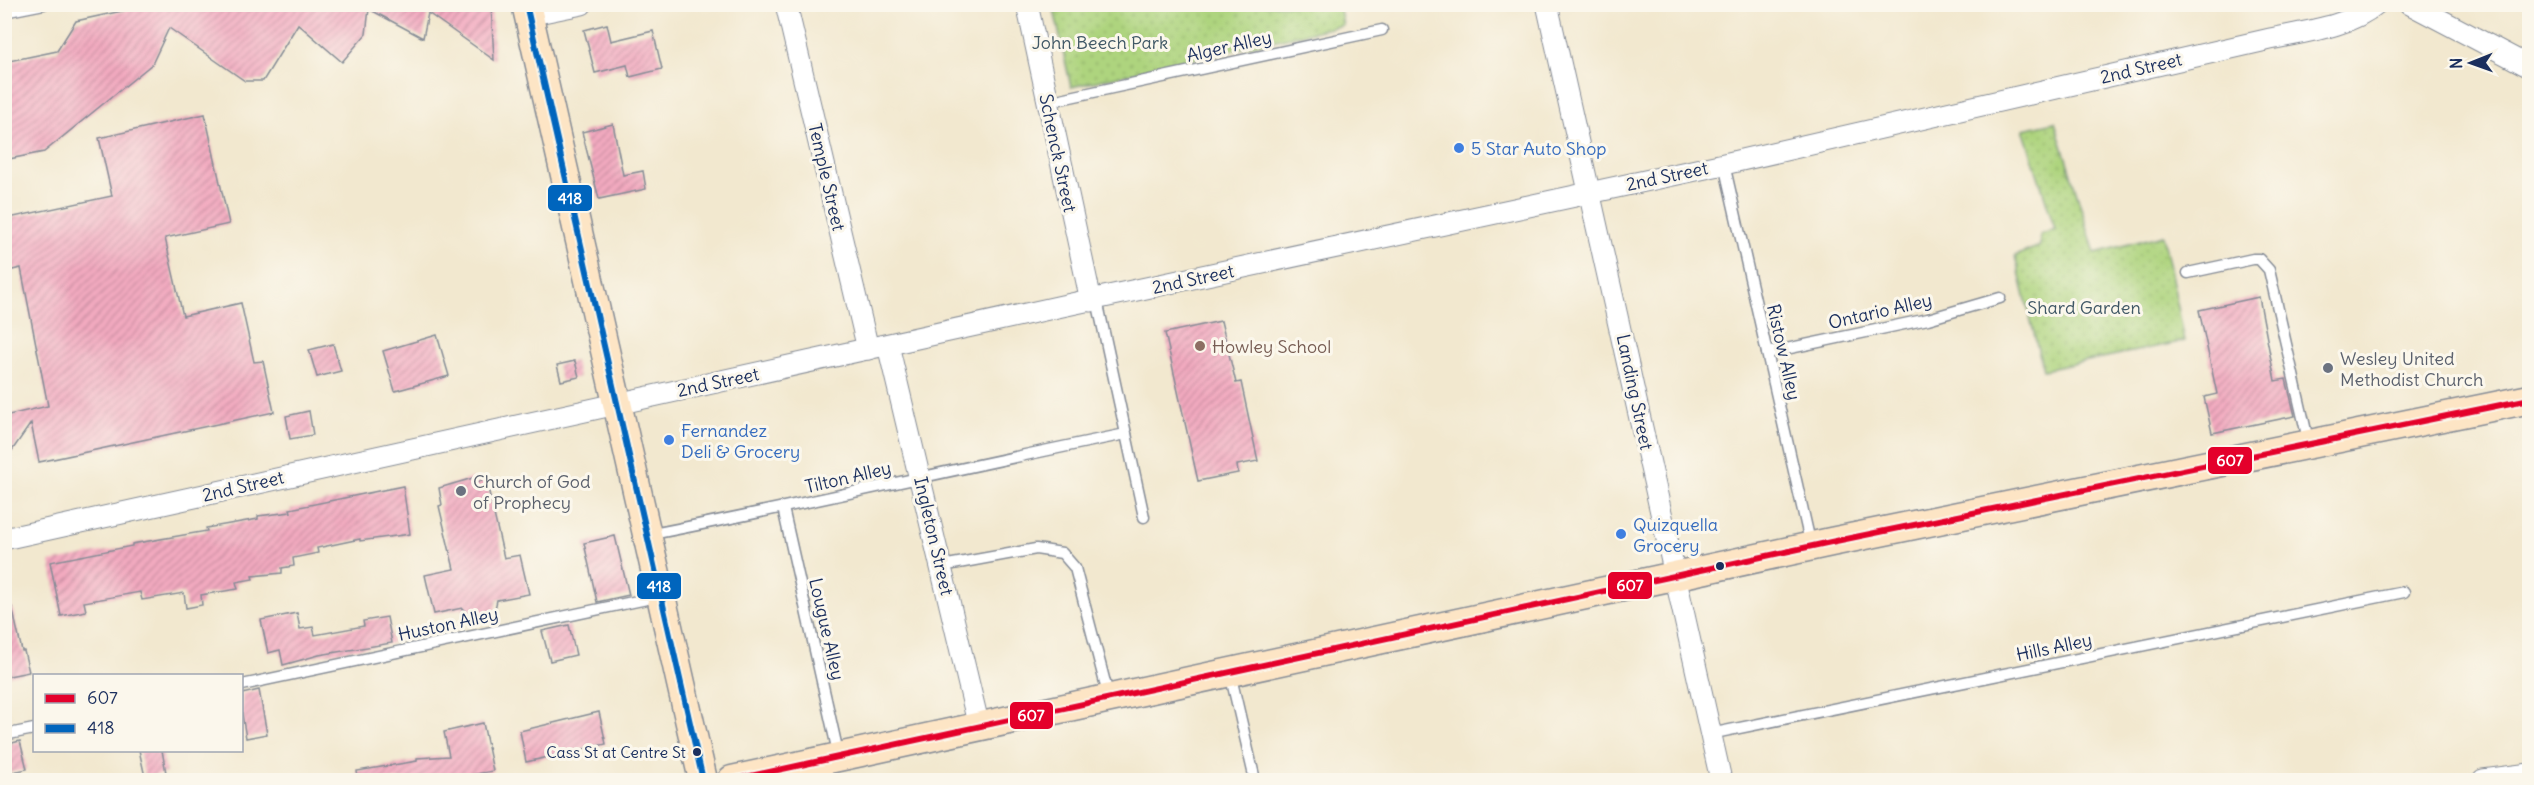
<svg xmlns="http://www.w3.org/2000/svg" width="2534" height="785" font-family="Delius,sans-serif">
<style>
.park{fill:url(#park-dots);stroke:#64826e;stroke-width:1.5}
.building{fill:url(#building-hatch)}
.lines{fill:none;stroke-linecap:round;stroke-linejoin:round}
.lane-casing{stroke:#868c96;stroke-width:13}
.street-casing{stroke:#868c96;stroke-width:23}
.secondary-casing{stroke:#868c96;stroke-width:31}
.lane{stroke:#fff;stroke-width:10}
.street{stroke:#fff;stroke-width:21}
.secondary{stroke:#fde5c5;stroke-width:28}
.bus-1-casing{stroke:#fbf7ec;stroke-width:10}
.bus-2-casing{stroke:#fbf7ec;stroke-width:10}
.bus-1{stroke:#e4002b;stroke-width:6}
.bus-2{stroke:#0065bd;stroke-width:6}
.shop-dot{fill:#3f7fe0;stroke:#fbf7ec;stroke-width:2}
.education-dot{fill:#8d6e63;stroke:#fbf7ec;stroke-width:2}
.worship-dot{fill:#6b7280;stroke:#fbf7ec;stroke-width:2}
.bus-dot{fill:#1b2f5e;stroke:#fbf7ec;stroke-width:2}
.labels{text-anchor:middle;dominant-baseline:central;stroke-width:6;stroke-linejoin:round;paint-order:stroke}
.bus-label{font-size:16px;fill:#1b2f5e;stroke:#fbf7ec;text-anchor:end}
.park-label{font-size:18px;fill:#405866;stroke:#fbf7ec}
.street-label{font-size:18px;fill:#1b2f5e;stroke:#fbf7ec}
.shop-label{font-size:18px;fill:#366cbe;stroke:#fbf7ec;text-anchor:start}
.education-label{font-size:18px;fill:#785e54;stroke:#fbf7ec;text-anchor:start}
.worship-label{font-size:18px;fill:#5b616d;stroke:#fbf7ec;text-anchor:start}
.line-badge{stroke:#fbf7ec;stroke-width:2}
.badge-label{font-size:16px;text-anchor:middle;font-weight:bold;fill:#fff}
</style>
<defs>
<pattern id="park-dots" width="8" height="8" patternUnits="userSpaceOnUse" patternTransform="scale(1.5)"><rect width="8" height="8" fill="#aed47e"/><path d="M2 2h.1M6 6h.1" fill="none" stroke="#95b66f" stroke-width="1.8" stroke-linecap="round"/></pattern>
<pattern id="building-hatch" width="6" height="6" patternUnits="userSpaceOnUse" patternTransform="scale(1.5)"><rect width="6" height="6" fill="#f3aac0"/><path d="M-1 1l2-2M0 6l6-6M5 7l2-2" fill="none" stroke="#c48b9f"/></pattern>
</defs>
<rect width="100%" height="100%" fill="#fbf7ec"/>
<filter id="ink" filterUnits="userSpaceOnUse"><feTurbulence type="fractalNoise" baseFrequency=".0167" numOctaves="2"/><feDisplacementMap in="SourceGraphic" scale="12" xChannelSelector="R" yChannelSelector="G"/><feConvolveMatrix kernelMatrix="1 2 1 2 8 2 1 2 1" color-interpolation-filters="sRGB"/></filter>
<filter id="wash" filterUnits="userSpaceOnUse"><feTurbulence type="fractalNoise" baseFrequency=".008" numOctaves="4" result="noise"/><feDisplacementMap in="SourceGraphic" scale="24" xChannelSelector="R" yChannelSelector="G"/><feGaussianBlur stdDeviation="1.35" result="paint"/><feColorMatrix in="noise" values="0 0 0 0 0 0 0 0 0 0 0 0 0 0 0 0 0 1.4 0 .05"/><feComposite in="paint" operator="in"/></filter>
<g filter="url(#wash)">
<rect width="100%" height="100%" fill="#f2e8cf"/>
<g class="park">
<path d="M1053 5H1339L1343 25 1071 87Z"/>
<path d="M2055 122 2095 253 2163 235 2185 341 2043 370 2015 256 2040 246V235L2055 229 2023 129Z"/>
</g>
<g id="blocks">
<g class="building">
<path d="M154 4H491L494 60 428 13 423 38 369 9 366 34 342 62 298 24 263 81H245L169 28 152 64 44 152 4 160V62L57 51 76 21Z"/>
<path d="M607 24 611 41 653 31 662 69 630 77 627 65 595 73 584 30Z"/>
<path d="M205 114 229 224 165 238 183 316 241 303 254 362 263 361 274 412 39 462 31 423 4 462V416L48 406 21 268 4 272V219L112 196 99 138Z"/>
<path d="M613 124 623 175 643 171 646 189 599 199 582 132Z"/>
<path d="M2259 297 2275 381 2286 379 2295 416 2212 433 2204 397 2217 394 2199 310Z"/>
<path d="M1221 321 1236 383 1241 382 1258 461 1237 465 1238 473 1198 481 1165 333Z"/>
<path d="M437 335 449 376 395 391 383 351Z"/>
<path d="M333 344 341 371 317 377 309 350Z"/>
<path d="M575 361 579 377 561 381 557 365Z"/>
<path d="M309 411 313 435 290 439 286 416Z"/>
<path d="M473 478 475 483 486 479 504 558 520 555 529 594 497 600 494 614 479 622 469 616 462 608 434 614 425 575 454 569 439 506 442 505 439 488Z"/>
<path d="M403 486 410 534 360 541V539L317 548 318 553 293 558 294 566 282 568V573L252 576 253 579 236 582 238 589 201 595 202 605 186 608 184 593 142 600 140 592 84 602 86 611 61 616 50 562 132 546V544L207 531 206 528 258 519V516L291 512 290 509Z"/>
<path d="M615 536 629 595 597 602 584 543Z"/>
<path d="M12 607 22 651H24L29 672 4 677V608Z"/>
<path d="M297 613 300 629 313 627 315 635 364 626 363 621 387 617 392 643 319 655 283 665 280 650 268 653 261 620Z"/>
<path d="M569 625 576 655 550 661 542 631Z"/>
<path d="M259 690 267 734 246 738 242 714V694Z"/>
<path d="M599 712 606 744 526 762 520 731Z"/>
<path d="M483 723 493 771 444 780H358L357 771 417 761V758L449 756 444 732Z"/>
<path d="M20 741 27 769 4 774V745Z"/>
<path d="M139 750H162L166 773 145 777Z"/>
</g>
</g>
</g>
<g filter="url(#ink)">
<use href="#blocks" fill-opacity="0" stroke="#868c96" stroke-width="1.5"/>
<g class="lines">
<defs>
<g id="lane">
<path d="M4 12 44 4"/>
<path d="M1047 102 1382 30"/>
<path d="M1724 164 1811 546"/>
<path d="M2188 273 2253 259H2259L2269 270 2309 444"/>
<path d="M1097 300 1144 517"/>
<path d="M1767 353 1928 319 2000 298"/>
<path d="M783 508 839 757"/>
<path d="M647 535C808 504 966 466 1126 434"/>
<path d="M942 566 1036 549 1062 553 1075 568 1109 698"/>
<path d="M1230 673 1255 780"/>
<path d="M242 685 661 596"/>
<path d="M1710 734 2404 592"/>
<path d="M4 735 34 729"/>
</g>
<g id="street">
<path d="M786 4 868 349"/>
<path d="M1027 4 1091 301"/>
<path d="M1547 4 1721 780"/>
<path d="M2410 4 2530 67"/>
<path d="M528 15 582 4"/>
<path d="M888 345 979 727"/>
<path d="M4 539 1062 306 1724 164 2266 40C2301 32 2348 28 2376 4"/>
<path d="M2483 780 2530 774"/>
</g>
<g id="secondary">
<path d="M526 4 703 780"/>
<path d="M732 780 1831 542 2530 399"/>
</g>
</defs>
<use href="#lane" class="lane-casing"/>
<use href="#street" class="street-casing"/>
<use href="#secondary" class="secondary-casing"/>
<use href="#lane" class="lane"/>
<use href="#street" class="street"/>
<use href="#secondary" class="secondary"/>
<defs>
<path id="bus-1" d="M732 780 1831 542 2530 399"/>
<path id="bus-2" d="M526 4 703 780"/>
</defs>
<use href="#bus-1" class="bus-1-casing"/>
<use href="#bus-2" class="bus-2-casing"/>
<use href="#bus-1" class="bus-1"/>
<use href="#bus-2" class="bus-2"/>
</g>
</g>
<g class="shop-dot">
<circle cx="1459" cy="148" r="6"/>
<circle cx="669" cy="440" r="6"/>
<circle cx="1621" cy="534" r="6"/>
</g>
<circle class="education-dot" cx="1200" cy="346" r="6"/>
<g class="worship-dot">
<circle cx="2328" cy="368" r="6"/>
<circle cx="461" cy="491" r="6"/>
</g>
<g class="bus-dot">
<circle cx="1720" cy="566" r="5"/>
<circle cx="697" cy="752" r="5"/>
</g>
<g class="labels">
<g class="bus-label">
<text x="686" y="752">Cass St at Centre St</text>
</g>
<g class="park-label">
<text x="1100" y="42">John Beech Park</text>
<text x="2084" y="307">Shard Garden</text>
</g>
<g class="street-label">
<text transform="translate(1229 46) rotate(-13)">Alger Alley</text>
<text transform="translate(2141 68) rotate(-13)">2nd Street</text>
<text transform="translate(1058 153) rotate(78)">Schenck Street</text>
<text transform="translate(1667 176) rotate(-12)">2nd Street</text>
<text transform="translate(827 177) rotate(77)">Temple Street</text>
<text transform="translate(1193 279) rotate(-12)">2nd Street</text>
<text transform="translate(1880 311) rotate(-13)">Ontario Alley</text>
<text transform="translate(1784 352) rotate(77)">Ristow Alley</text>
<text transform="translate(718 382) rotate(-12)">2nd Street</text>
<text transform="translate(1635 392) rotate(78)">Landing Street</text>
<text transform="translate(848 477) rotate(-13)">Tilton Alley</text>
<text transform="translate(243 486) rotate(-13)">2nd Street</text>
<text transform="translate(934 536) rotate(77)">Ingleton Street</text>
<text transform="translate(448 624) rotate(-12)">Huston Alley</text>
<text transform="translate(827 629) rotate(77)">Lougue Alley</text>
<text transform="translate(2054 647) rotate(-12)">Hills Alley</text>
</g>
<g class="shop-label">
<text x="1471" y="148">5 Star Auto Shop</text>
<text x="681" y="430">Fernandez<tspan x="681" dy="21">Deli &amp; Grocery</tspan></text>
<text x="1633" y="524">Quizquella<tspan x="1633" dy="21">Grocery</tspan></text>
</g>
<g class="education-label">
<text x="1212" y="346">Howley School</text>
</g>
<g class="worship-label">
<text x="2340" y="358">Wesley United<tspan x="2340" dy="21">Methodist Church</tspan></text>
<text x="473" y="481">Church of God<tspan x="473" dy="21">of Prophecy</tspan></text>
</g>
</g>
<g class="line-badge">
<rect x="547" y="184" width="46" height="28" rx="6" fill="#0065bd"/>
<rect x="2207" y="446" width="46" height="29" rx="6" fill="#e4002b"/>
<rect x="1607" y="571" width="46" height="29" rx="6" fill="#e4002b"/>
<rect x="636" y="572" width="46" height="28" rx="6" fill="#0065bd"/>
<rect x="1009" y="701" width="45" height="29" rx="6" fill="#e4002b"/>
</g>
<g class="badge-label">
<text x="570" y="204">418</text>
<text x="2230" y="466">607</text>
<text x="1630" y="591">607</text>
<text x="659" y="592">418</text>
<text x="1031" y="721">607</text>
</g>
<rect width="2534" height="785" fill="none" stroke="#fbf7ec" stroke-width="24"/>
<rect x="33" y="674" width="210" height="78" fill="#fbf7ec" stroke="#a1a7b3" stroke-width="1.5"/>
<rect x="45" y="694" width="30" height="9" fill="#e4002b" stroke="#a1a7b3" stroke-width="1.5"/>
<text x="87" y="704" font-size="18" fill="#1b2f5e">607</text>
<rect x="45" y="724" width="30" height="9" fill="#0065bd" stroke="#a1a7b3" stroke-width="1.5"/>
<text x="87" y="734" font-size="18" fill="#1b2f5e">418</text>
<g transform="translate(2471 63) rotate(269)" stroke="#fbf7ec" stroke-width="4.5" paint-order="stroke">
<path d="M0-4.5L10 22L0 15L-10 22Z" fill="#1b2f5e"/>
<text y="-9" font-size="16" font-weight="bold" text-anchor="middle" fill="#1b2f5e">N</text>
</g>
</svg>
